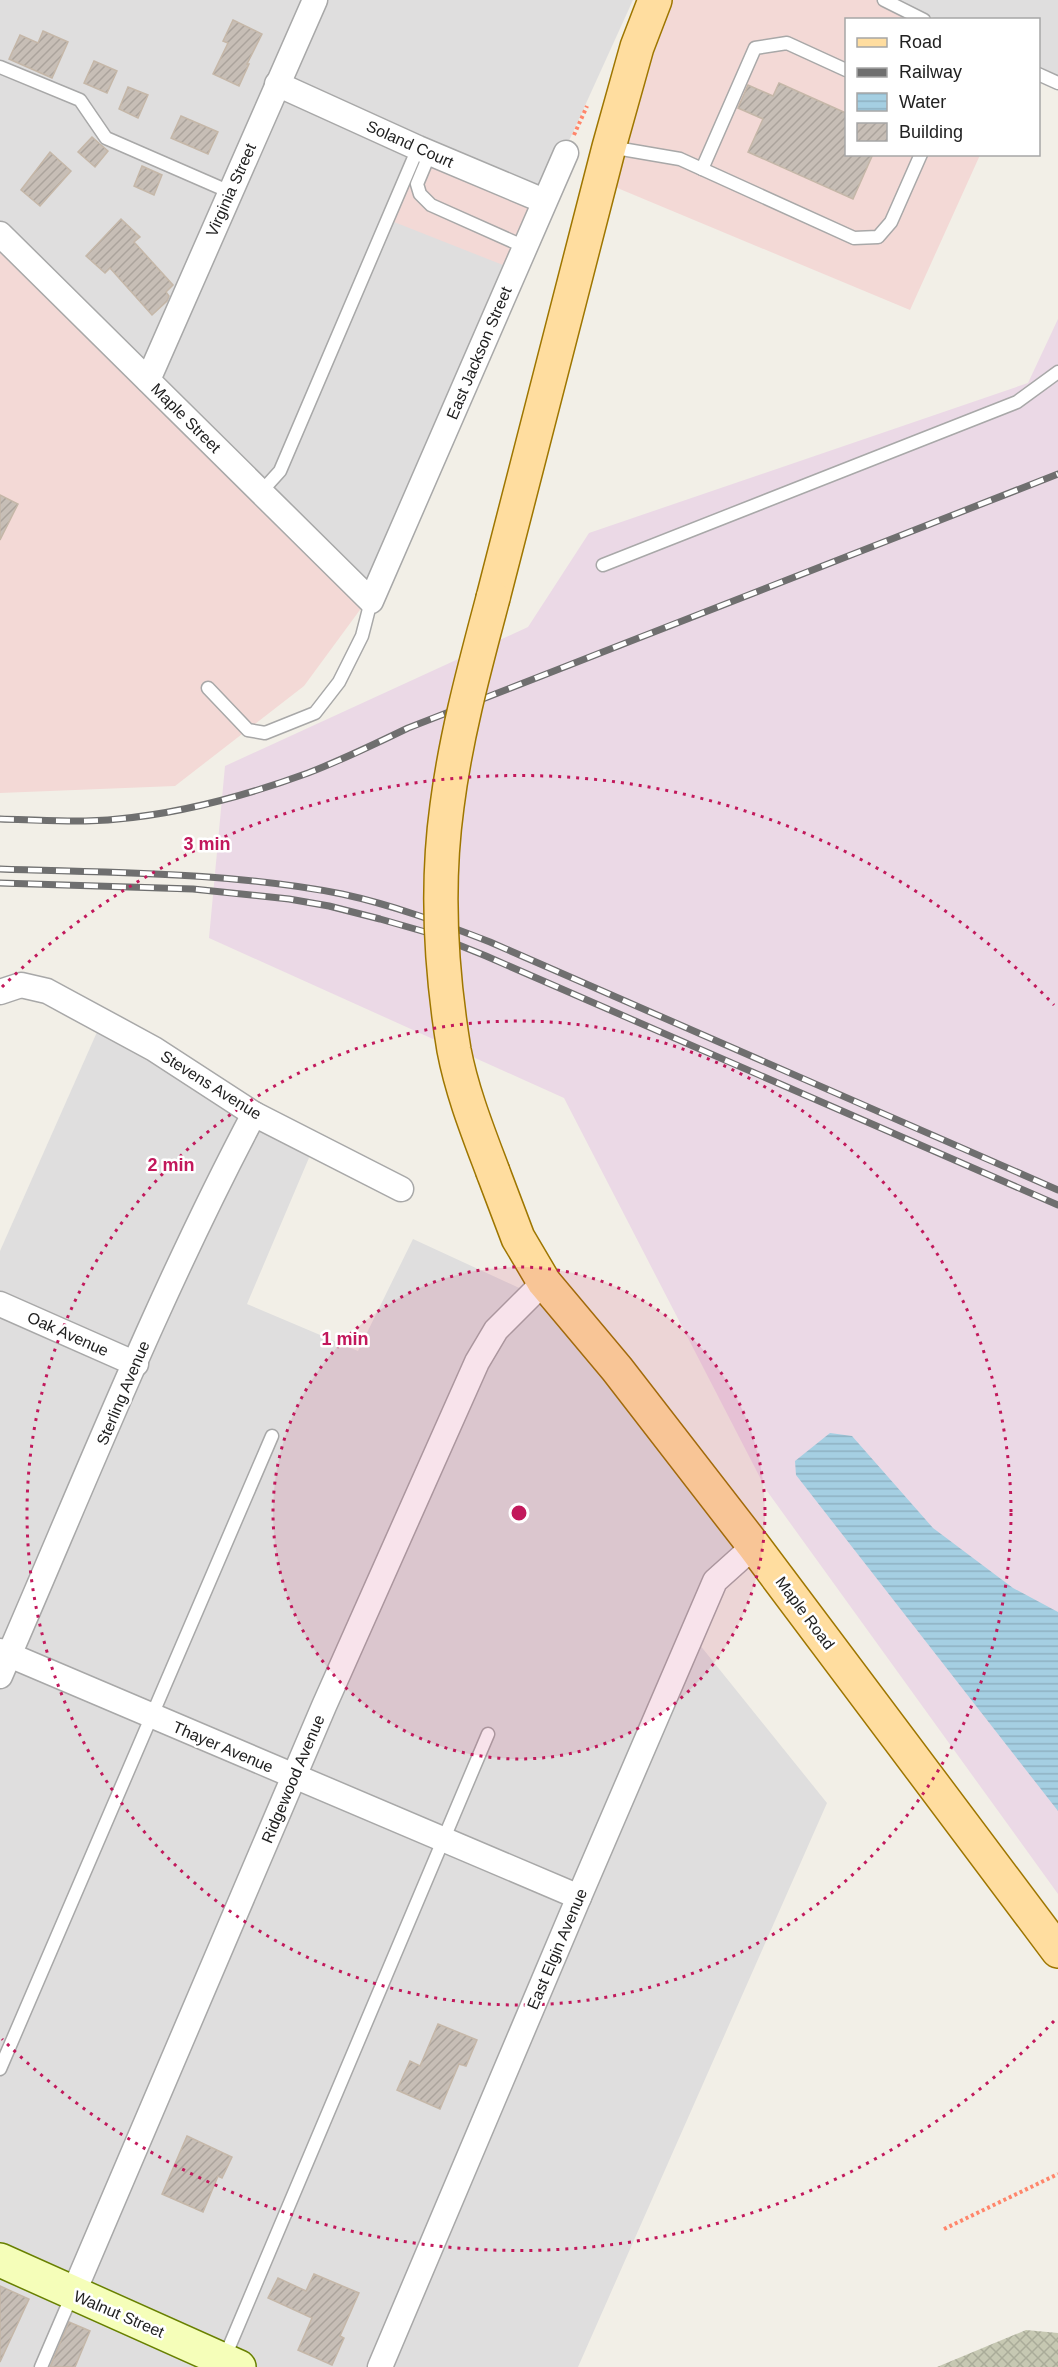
<svg xmlns="http://www.w3.org/2000/svg" width="1058" height="2367" font-family="Helvetica,sans-serif">
<style>
.residential{fill:#dfdede}
.commercial{fill:#f3d9d6}
.railway{fill:#ebd9e6}
.construction{fill:url(#construction-cross-hatch)}
.water{fill:url(#water-rules)}
.building{fill:url(#building-hatch);stroke:#c5b7a8;stroke-width:1.5}
.lines{fill:none;stroke-linecap:round;stroke-linejoin:round}
.lane-casing{stroke:#a8a8a8;stroke-width:15}
.street-casing{stroke:#a8a8a8;stroke-width:27}
.secondary-casing{stroke:#688000;stroke-width:36}
.primary-casing{stroke:#9e7600;stroke-width:36}
.path{stroke:#ff866b;stroke-width:4;stroke-dasharray:3 3;stroke-linecap:butt}
.lane{stroke:#fff;stroke-width:12}
.street{stroke:#fff;stroke-width:24}
.secondary{stroke:#f5feb9;stroke-width:33}
.primary{stroke:#ffdd9f;stroke-width:33}
.rail-casing{stroke:#6f6f6f;stroke-width:7}
.rail{stroke:#fff;stroke-width:4.5;stroke-dasharray:14;stroke-linecap:butt}
.primary-bridge-casing{stroke:#9e7600;stroke-width:36;stroke-linecap:butt}
.primary-bridge{stroke:#ffdd9f;stroke-width:33}
.ring{fill:none;stroke:#c2185b;stroke-width:3;stroke-dasharray:3 6}
.labels{text-anchor:middle;dominant-baseline:central;stroke-width:5;stroke-linejoin:round;paint-order:stroke}
.street-label{font-size:16px;fill:#212121;stroke:#fff}
.centre{fill:#c2185b;stroke:#fff;stroke-width:3}
.ring-label{font-size:18px;text-anchor:middle;font-weight:bold;fill:#c2185b;stroke:#fff;stroke-width:5;stroke-linejoin:round;paint-order:stroke}
</style>
<defs>
<pattern id="construction-cross-hatch" width="8" height="8" patternUnits="userSpaceOnUse" patternTransform="scale(1.5)"><rect width="8" height="8" fill="#c6c8b2"/><path d="M0 0l8 8M0 8l8-8" fill="none" stroke="#aaac99"/></pattern>
<pattern id="water-rules" width="6" height="5" patternUnits="userSpaceOnUse" patternTransform="scale(1.5)"><rect width="6" height="5" fill="#a5cfe2"/><path d="M0 2.5h6" fill="none" stroke="#8eb1c2"/></pattern>
<pattern id="building-hatch" width="6" height="6" patternUnits="userSpaceOnUse" patternTransform="scale(1.5)"><rect width="6" height="6" fill="#c7beb6"/><path d="M-1 1l2-2M0 6l6-6M5 7l2-2" fill="none" stroke="#aba39c"/></pattern>
</defs>
<rect width="100%" height="100%" fill="#f2efe7"/>
<g class="residential">
<path d="M0 0H315L277 85 418 151 513 269 371 598 0 231Z"/>
<path d="M318 0H633L543 198 279 83Z"/>
<path d="M894 0H1058V76L1039 67 1038 20 936 19Z"/>
<path d="M101 1023 252 1114 0 1649V1251Z"/>
<path d="M255 1115 314 1146 247 1304 358 1351 413 1239 530 1293 544 1284 751 1545 691 1634 827 1803 578 2367H250L0 2256V1683Z"/>
<path d="M0 2275 215 2367H0Z"/>
</g>
<g class="commercial">
<path d="M657 0H879L920 19 846 20V154L980 155 910 310 603 182Z"/>
<path d="M418 151 542 202 513 269 389 220Z"/>
<path d="M0 238 365 603 304 686 175 786 0 793Z"/>
</g>
<path class="railway" d="M1058 319V1894L767 1491 564 1098 209 938 225 766 528 627 589 533 1028 383Z"/>
<path class="construction" d="M1026 2330 1058 2333V2367H937Z"/>
<path class="water" d="M830 1433 852 1436 933 1528 1013 1588 1058 1612V1811L796 1475 795 1461Z"/>
<g class="building">
<path d="M233 20 262 34 247 64H249L239 86 213 74 228 43 223 41Z"/>
<path d="M43 31 68 42 52 78 9 59 20 35 38 43Z"/>
<path d="M94 61 117 71 107 93 84 83Z"/>
<path d="M779 83 846 113V154H873L853 199 748 152 763 119 738 108 748 85 773 96Z"/>
<path d="M128 87 148 95 138 118 119 109Z"/>
<path d="M181 116 218 132 208 154 171 138Z"/>
<path d="M92 137 108 151 95 167 78 152Z"/>
<path d="M50 152 71 171 40 206 21 190Z"/>
<path d="M142 166 162 175 154 195 134 186Z"/>
<path d="M121 219 140 237 134 242 173 285 166 292 169 296 167 301 152 315 110 268 105 273 86 256Z"/>
<path d="M0 495 18 504 0 540Z"/>
<path d="M438 2024 477 2040 466 2066 459 2064 440 2109 397 2090 410 2061 420 2066Z"/>
<path d="M187 2136 232 2157 222 2178 218 2176 203 2212 162 2194Z"/>
<path d="M314 2274 359 2293 340 2336 344 2338 332 2365 298 2350 312 2318 268 2298 278 2278 306 2291Z"/>
<path d="M0 2286 29 2299 0 2362Z"/>
<path d="M69 2322 90 2331 75 2367H50Z"/>
</g>
<g class="lines">
<defs>
<g id="lane">
<path d="M884 0 924 20"/>
<path d="M0 67 80 100 106 138 230 192"/>
<path d="M1038 74 1058 83"/>
<path d="M610 147 680 159 854 238 878 237 891 222 921 154"/>
<path d="M430 153 417 184 420 194 431 205 525 247"/>
<path d="M702 169 755 48 787 43 846 70"/>
<path d="M261 492 280 471 418 148"/>
<path d="M603 565 1017 402 1058 372"/>
<path d="M208 688 248 730 265 733 315 713 339 682 362 636 371 601"/>
<path d="M0 2069 272 1436"/>
<path d="M224 2359 488 1734"/>
<path d="M41 2367 72 2295"/>
</g>
<g id="street">
<path d="M277 84 418 148 544 201"/>
<path d="M0 234 371 601 566 153"/>
<path d="M148 380 315 0"/>
<path d="M0 992 21 985 47 991 154 1049 254 1114 401 1189"/>
<path d="M0 1304 136 1364"/>
<path d="M0 1651 579 1897"/>
<path d="M0 1676C82 1488 158 1295 254 1114"/>
<path d="M73 2294 324 1706 477 1362 496 1330 544 1282"/>
<path d="M380 2367 579 1897 715 1581 754 1546"/>
</g>
<path id="secondary" d="M0 2260 239 2367"/>
<g id="primary">
<path d="M493 598 609 147 637 47 655 0"/>
<path d="M493 1172 518 1238 544 1282 617 1369 754 1546 1058 1951"/>
</g>
</defs>
<use href="#lane" class="lane-casing"/>
<use href="#street" class="street-casing"/>
<use href="#secondary" class="secondary-casing"/>
<use href="#primary" class="primary-casing"/>
<g class="path">
<path d="M574 135 587 106"/>
<path d="M944 2229 1058 2174"/>
</g>
<use href="#lane" class="lane"/>
<use href="#street" class="street"/>
<use href="#secondary" class="secondary"/>
<use href="#primary" class="primary"/>
<defs>
<g id="rail">
<path d="M0 819C39 820 79 823 118 819 183 813 248 795 308 773 342 760 375 744 408 728L1058 474"/>
<path d="M0 869C114 873 229 872 342 894 393 905 441 923 490 942L1058 1190"/>
<path d="M0 883 193 889 289 899 329 906 380 919 429 933 486 956 1058 1205"/>
</g>
</defs>
<use href="#rail" class="rail-casing"/>
<use href="#rail" class="rail"/>
<defs>
<path id="primary-bridge" d="M493 1172C478 1132 462 1092 454 1050 441 971 436 886 447 806 456 735 475 666 493 598"/>
</defs>
<use href="#primary-bridge" class="primary-bridge-casing"/>
<use href="#primary-bridge" class="primary-bridge"/>
</g>
<circle cx="519" cy="1513" r="246" fill="#c2185b" fill-opacity=".12"/>
<g class="ring">
<circle cx="519" cy="1513" r="246"/>
<circle cx="519" cy="1513" r="492"/>
<path d="M1054 2021A738 738 0 0 1 2 2039M2 987A738 738 0 0 1 1054 1005"/>
</g>
<g class="labels">
<g class="street-label">
<text transform="translate(410 144) rotate(24)">Soland Court</text>
<text transform="translate(231 190) rotate(-66)">Virginia Street</text>
<text transform="translate(479 353) rotate(-67)">East Jackson Street</text>
<text transform="translate(186 418) rotate(45)">Maple Street</text>
<text transform="translate(211 1085) rotate(32)">Stevens Avenue</text>
<text transform="translate(68 1334) rotate(24)">Oak Avenue</text>
<text transform="translate(123 1393) rotate(-67)">Sterling Avenue</text>
<text transform="translate(805 1613) rotate(53)">Maple Road</text>
<text transform="translate(223 1747) rotate(23)">Thayer Avenue</text>
<text transform="translate(293 1779) rotate(-67)">Ridgewood Avenue</text>
<text transform="translate(557 1949) rotate(-67)">East Elgin Avenue</text>
<text transform="translate(119 2314) rotate(23)">Walnut Street</text>
</g>
</g>
<circle cx="519" cy="1513" r="9" class="centre"/>
<g class="ring-label">
<text x="207" y="850">3 min</text>
<text x="171" y="1171">2 min</text>
<text x="345" y="1345">1 min</text>
</g>
<rect x="845" y="18" width="195" height="138" fill="#ffffff" stroke="#a6a6a6" stroke-width="1.5"/>
<rect x="857" y="38" width="30" height="9" fill="#ffdd9f" stroke="#a6a6a6" stroke-width="1.5"/>
<text x="899" y="48" font-size="18" fill="#212121">Road</text>
<rect x="857" y="68" width="30" height="9" fill="#6f6f6f" stroke="#a6a6a6" stroke-width="1.5"/>
<text x="899" y="78" font-size="18" fill="#212121">Railway</text>
<rect x="857" y="93" width="30" height="18" fill="url(#water-rules)" stroke="#a6a6a6" stroke-width="1.5"/>
<text x="899" y="108" font-size="18" fill="#212121">Water</text>
<rect x="857" y="123" width="30" height="18" fill="url(#building-hatch)" stroke="#a6a6a6" stroke-width="1.5"/>
<text x="899" y="138" font-size="18" fill="#212121">Building</text>
</svg>
